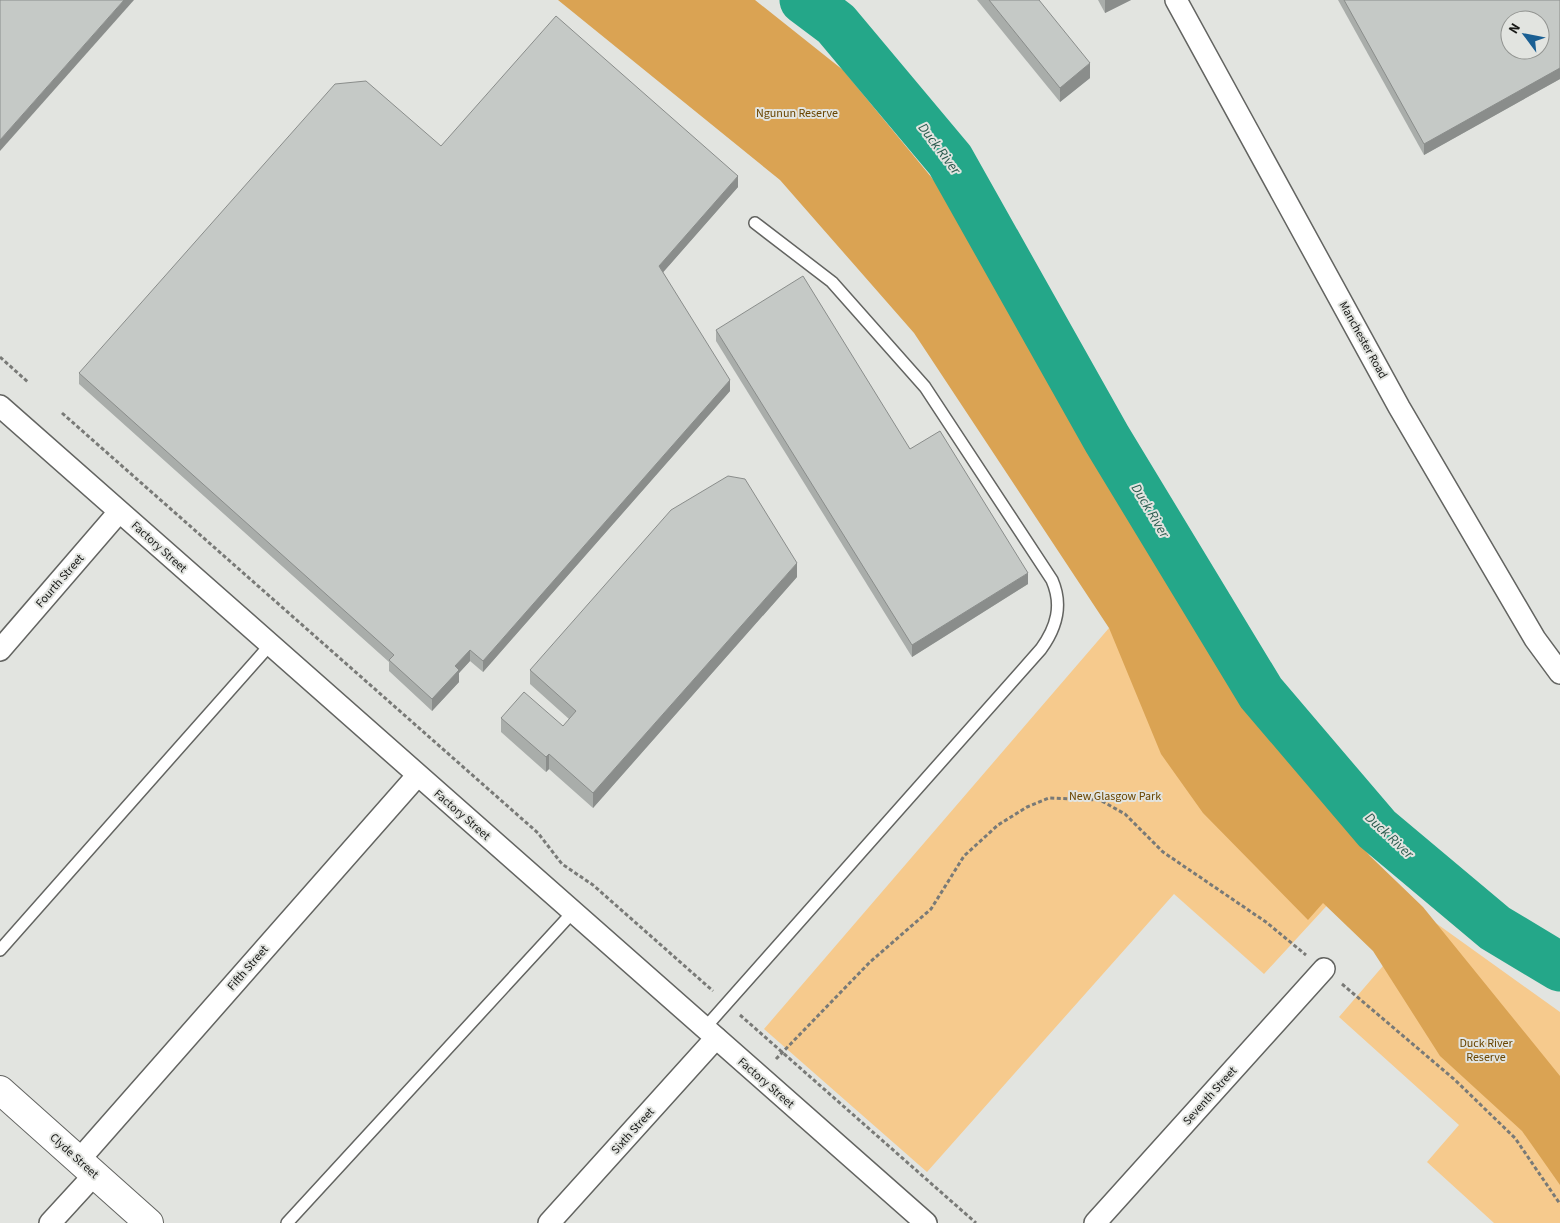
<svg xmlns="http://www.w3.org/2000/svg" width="1560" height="1223" font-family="'Source Sans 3',sans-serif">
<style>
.green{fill:#f6ca8d}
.forest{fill:#daa353}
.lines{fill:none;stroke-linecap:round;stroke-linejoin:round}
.river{stroke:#24a789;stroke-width:49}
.lane-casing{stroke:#636461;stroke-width:14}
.street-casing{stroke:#636461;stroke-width:24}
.secondary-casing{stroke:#636461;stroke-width:30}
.path{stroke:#797a77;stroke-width:3;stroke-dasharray:4 2.5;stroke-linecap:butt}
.lane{stroke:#fff;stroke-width:11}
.street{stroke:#fff;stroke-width:21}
.secondary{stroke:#fff;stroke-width:28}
.wall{fill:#a9adaa}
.shaded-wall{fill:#8a8d8b}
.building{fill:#c5c9c6;stroke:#8a8d8b;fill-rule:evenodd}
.labels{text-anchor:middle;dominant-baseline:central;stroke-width:4;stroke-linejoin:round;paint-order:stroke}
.park-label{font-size:12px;fill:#694501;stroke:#e2e4e0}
.street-label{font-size:12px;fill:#181917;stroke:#e2e4e0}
.water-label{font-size:14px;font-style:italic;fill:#2a5b4e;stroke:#e2e4e0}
</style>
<rect width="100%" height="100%" fill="#e2e4e0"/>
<g class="green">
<path d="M1109 628 1356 874 1264 974 1174 894 927 1172 764 1029Z"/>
<path d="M1426 916 1560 1012V1223H1494L1427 1162 1459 1125 1339 1017Z"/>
</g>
<path class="forest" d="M558 0H755L843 70 974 229 1168 566 1282 753 1370 856 1423 907 1560 1076V1185L1522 1131 1440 1056 1373 951 1323 903 1308 920 1203 813 1161 754 1109 628 914 333 780 180Z"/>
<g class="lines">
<path class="river" d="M804 0 836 24 950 160 1107 439 1261 693 1377 829 1495 928 1560 967"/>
<defs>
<g id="lane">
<path d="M0 950 269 646"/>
<path d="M704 1029 1041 649C1057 627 1063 605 1052 580L925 387 832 282 755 223"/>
<path d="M287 1223 573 912"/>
</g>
<g id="street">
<path d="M1176 0 1399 407 1535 639 1560 673"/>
<path d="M0 406 926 1223"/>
<path d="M0 650 119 512"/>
<path d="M79 1160 417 776"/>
<path d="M50 1223 94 1175"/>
<path d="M549 1223 716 1038"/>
<path d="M1095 1223 1324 969"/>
</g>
<path id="secondary" d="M0 1090 149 1223"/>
</defs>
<use href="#lane" class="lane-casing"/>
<use href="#street" class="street-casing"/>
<use href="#secondary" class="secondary-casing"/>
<g class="path">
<path d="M0 357 29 383"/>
<path d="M62 413 538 833 562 864 593 885 713 991"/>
<path d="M1342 984 1455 1080 1515 1138 1560 1204"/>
<path d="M740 1015 976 1223"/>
<path d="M776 1059 870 962 931 909 964 856 998 825 1027 807 1049 798 1100 800 1125 814 1163 852 1266 922 1306 955"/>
</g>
<use href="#lane" class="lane"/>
<use href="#street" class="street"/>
<use href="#secondary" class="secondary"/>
</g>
<g class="wall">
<path d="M977 0H1039L1090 78 1060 102Z"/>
<path d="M1098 0H1131L1105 13Z"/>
<path d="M1338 0H1560V79L1424 155Z"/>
<path d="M441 146 738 187 663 272 730 391 483 672 470 661 459 673V682L432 711 389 671V662L79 384V373Z"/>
<path d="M716 330 910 449 1028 584 912 657 716 341Z"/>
<path d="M797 577 593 808 549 769 546 772 501 732V718L563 726 569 719 530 684V670Z"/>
</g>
<g class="shaded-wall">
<path d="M124 0H134L0 151V140Z"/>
<path d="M1105 0H1131L1105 13Z"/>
<path d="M1090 63V78L1060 102V88Z"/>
<path d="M1560 68V79L1424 155V144Z"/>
<path d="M738 176V187L659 277V266Z"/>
<path d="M730 380V391L483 672V661Z"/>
<path d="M797 563V577L593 808V793Z"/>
<path d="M1028 573V584L912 657V645Z"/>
<path d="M470 650V661L459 673V682L432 711V699L455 666Z"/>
<path d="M549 754V769L546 772V757Z"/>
</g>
<g class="building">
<path d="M0 0H124L0 140Z"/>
<path d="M989 0H1039L1090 63 1060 88Z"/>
<path d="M1344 0H1560V68L1424 144ZM1510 20H1540V50H1510Z"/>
<path d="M556 16 738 176 659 266 730 380 483 661 470 650 455 666 459 670 432 699 389 660 394 655 79 373 335 84 366 81 441 146Z"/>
<path d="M803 276 910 449 940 431 1028 573 912 645 716 330Z"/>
<path d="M728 476 745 479 797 563 593 793 549 754 546 757 501 718 524 692 563 726 576 711 530 670 671 510Z"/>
</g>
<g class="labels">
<g class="park-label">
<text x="797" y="113">Ngunun Reserve</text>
<text x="1115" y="796">New Glasgow Park</text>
<text x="1486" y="1043">Duck River<tspan x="1486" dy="14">Reserve</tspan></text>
</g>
<g class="street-label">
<text transform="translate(1363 340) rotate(61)">Manchester Road</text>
<text transform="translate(159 547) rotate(42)">Factory Street</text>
<text transform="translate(60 581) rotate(-49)">Fourth Street</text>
<text transform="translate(462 815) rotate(41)">Factory Street</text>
<text transform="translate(248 968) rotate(-49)">Fifth Street</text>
<text transform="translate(766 1083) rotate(41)">Factory Street</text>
<text transform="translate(1210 1096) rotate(-48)">Seventh Street</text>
<text transform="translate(633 1131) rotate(-48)">Sixth Street</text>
<text transform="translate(74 1156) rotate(42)">Clyde Street</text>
</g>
<g class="water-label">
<text transform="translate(939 149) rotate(53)">Duck River</text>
<text transform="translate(1150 511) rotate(59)">Duck River</text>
<text transform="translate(1389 836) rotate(43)">Duck River</text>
</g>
</g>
<g transform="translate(1525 35) rotate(302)"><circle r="24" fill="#e2e4e0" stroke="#919390"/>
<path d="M0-4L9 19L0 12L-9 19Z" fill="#1a5f93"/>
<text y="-8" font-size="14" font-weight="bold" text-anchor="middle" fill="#181917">N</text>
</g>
</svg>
